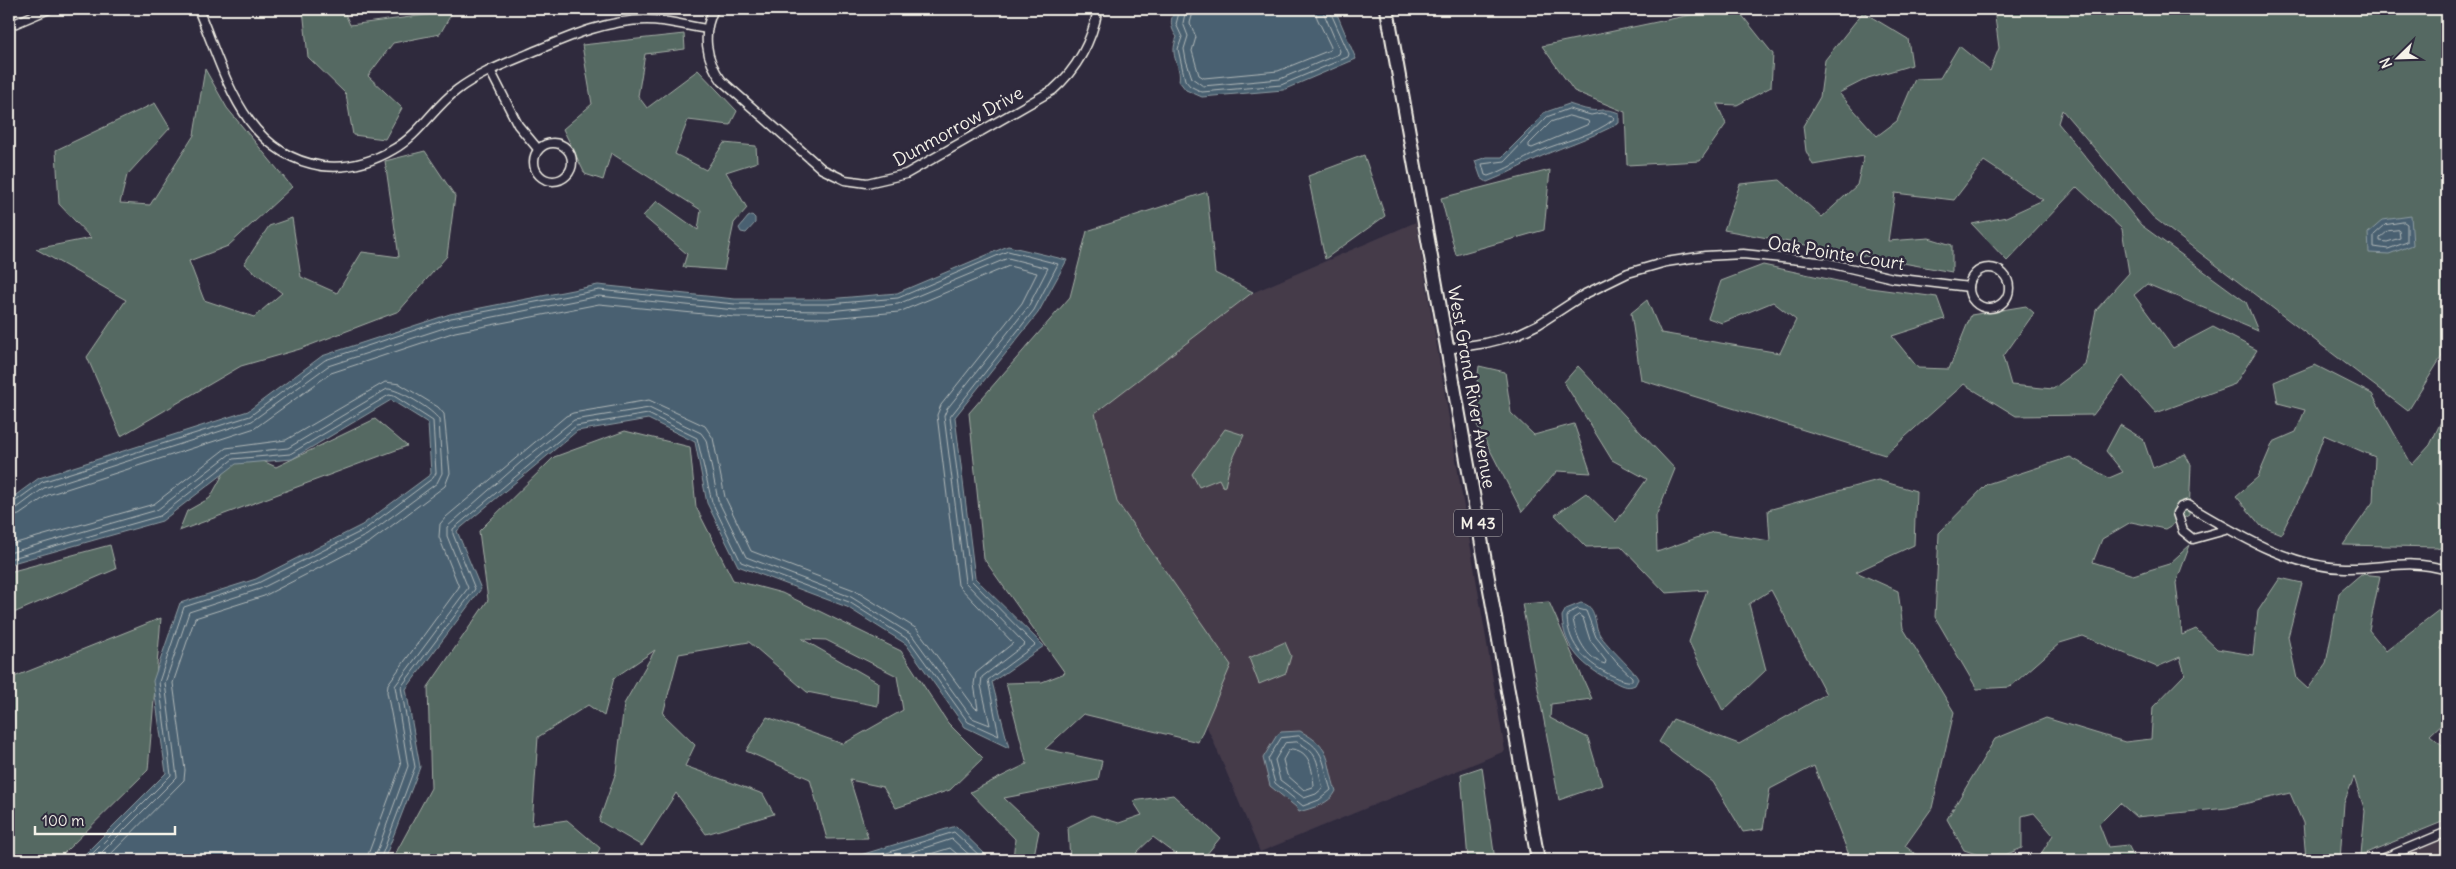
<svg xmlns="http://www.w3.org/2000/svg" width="2456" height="869" font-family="Delius,sans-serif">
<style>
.built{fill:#443a4a}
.green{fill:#546962;stroke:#a4ada5}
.water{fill:#496171;stroke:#8d9ba1}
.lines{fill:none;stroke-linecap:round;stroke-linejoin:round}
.shore{stroke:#b0b7b8;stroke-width:1}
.minor-casing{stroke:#f4f1e8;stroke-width:11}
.primary-casing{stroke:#f4f1e8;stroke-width:16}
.minor{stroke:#2f2a3d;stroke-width:8}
.primary{stroke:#2f2a3d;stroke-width:12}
.labels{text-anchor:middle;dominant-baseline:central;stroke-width:5;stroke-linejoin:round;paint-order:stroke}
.shield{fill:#2f2a3d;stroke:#b9b5b5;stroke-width:1}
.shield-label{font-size:16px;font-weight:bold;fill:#f4f1e8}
.street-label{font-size:18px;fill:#f4f1e8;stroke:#2f2a3d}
</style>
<rect width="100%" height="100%" fill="#2f2a3d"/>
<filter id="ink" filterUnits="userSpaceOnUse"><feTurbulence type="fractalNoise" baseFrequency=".02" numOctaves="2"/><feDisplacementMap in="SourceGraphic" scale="10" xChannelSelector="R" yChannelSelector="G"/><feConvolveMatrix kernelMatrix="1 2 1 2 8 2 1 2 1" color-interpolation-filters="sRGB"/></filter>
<g filter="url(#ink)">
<g class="built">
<path d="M1416 222 1505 751 1260 852 1212 738 1048 381Z"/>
<path d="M2447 837V860H2394Z"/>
</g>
<g class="green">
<path d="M303 9H343L350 25 441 13 440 9H454L440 34 393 43 368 76 402 108 385 139 353 135 346 94 308 57Z"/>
<path d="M1719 9H1737L1773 54 1771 87 1737 105 1717 104 1726 124 1700 161 1627 165 1625 112 1574 91 1542 46Z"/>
<path d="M1994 9H2447V348L2408 411 2153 217 2062 110 2058 123 2141 225 2246 302 2258 331 2147 284 2134 295 2173 348 2213 327 2257 350 2235 384 2156 413 2123 376 2093 415 2016 416 1964 384 1885 455 1641 380 1631 313 1647 300 1661 333 1780 353 1796 320 1773 302 1722 323 1708 318 1721 281 1763 265 1870 288 1937 297 1945 319 1892 336 1918 368 1949 369 1971 315 2026 306 2034 313 2003 357 2011 385 2053 389 2085 365 2096 310 2129 273 2122 229 2077 187 2007 261 1972 224 2006 217 2043 200 1984 161 1954 200 1895 193 1888 241 1929 238 1952 245V272L1724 230 1740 184 1780 180 1822 217 1857 185 1864 156 1813 165 1806 151 1803 126 1820 97 1825 60 1863 12 1908 39 1912 65 1868 78 1839 93 1877 136 1897 121 1915 79 1940 78 1959 46 1990 71 1999 48Z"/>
<path d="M684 34 685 49 645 54 638 96 647 108 698 70 737 111 730 125 688 120 675 154 706 170 724 143 756 146 757 162 726 172 747 208 734 223 724 270 683 267 687 254 643 216 657 201 698 230 701 210 611 153 603 180 585 174 563 129 592 104 582 45Z"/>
<path d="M205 69 227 108 292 187 228 246 189 261 204 300 254 317 282 293 244 264 269 226 292 218 301 277 337 293 362 252 399 257 385 161 425 151 455 196 447 256 399 311 300 349 241 366 121 436 87 357 126 300 36 249 91 238 59 204 56 150 155 103 170 128 127 175 120 203 150 205 194 135Z"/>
<path d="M1364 155 1385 216 1325 259 1308 176Z"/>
<path d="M1550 170 1544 230 1456 255 1441 198Z"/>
<path d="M1207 192 1215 273 1253 292 1095 413 1117 502 1231 665 1198 742 1083 714 1045 749 1102 761 1098 780 1004 798 1039 831 1033 860H1013L1015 839 970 792 1027 764 1006 683 1042 682 1065 673 984 559 969 413 1070 297 1087 231Z"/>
<path d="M2315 365 2372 394 2412 465 2430 445 2447 409V504L2437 505 2447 511V551L2437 547 2343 545 2373 502 2375 457 2324 435 2305 487 2281 534 2261 526 2236 496 2258 477 2273 442 2296 432 2305 410 2278 403 2274 382Z"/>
<path d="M1479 366 1505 372 1511 413 1534 435 1574 424 1591 473 1557 471 1522 512 1473 417Z"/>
<path d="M1578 366 1675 469 1656 516 1657 552 1713 532 1770 541 1768 510 1878 480 1916 491 1914 545 1856 572 1898 591 1903 628 1954 712 1932 808 1905 846 1923 860H1851L1814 766 1770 789 1763 829 1743 832 1713 782 1659 742 1673 719 1739 744 1826 694 1771 590 1749 604 1766 670 1723 711 1689 642 1707 590 1666 593 1621 546 1586 547 1555 515 1586 493 1616 522 1647 479 1612 460 1564 382Z"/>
<path d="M375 419 407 446 179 531 187 511 210 498 237 449 276 467Z"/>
<path d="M2120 425 2143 439 2153 468 2185 454 2191 465 2189 515 2165 529 2131 522 2102 539 2093 562 2133 575 2169 564 2190 545 2176 583 2182 635 2196 629 2217 649 2253 655 2258 611 2280 578 2302 583 2288 637 2297 679 2308 689 2326 664 2339 593 2361 574 2380 576 2369 630 2386 651 2444 606 2447 608V633L2440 649 2447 651V719L2430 735 2447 749V820L2361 855 2365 811 2354 777 2344 803 2340 860H2306L2303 823 2290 793 2227 808 2136 817 2120 803 2099 824 2108 847 2128 845 2136 860H2037L2053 835 2034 813 2022 816V848L1993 860 1964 850 1947 819 1995 739 2046 718 2125 742 2151 739 2153 707 2185 674 2180 657 2157 667 2083 636 2060 643 2010 687 1977 689 1935 617 1939 533 1987 484 2070 457 2109 478 2123 472 2106 451Z"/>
<path d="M1225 429 1244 435 1230 465 1225 486 1223 487 1219 479 1199 487 1192 474Z"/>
<path d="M625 431 690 447 696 507 733 580 782 593 901 651 948 723 983 758 950 790 896 808 883 787 850 780 868 838 827 839 810 779 746 751 767 717 843 744 903 710 897 676 826 640 802 639 879 683 878 706 807 692 749 642 679 654 663 714 695 745 685 766 763 794 774 814 706 834 676 793 642 846 599 821 616 772 624 704 655 650 614 678 604 716 588 705 538 737 532 825 567 820 600 848 594 860H392L431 788 428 687 488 600 479 531 554 457Z"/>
<path d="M110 545 116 569 9 615V572Z"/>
<path d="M1549 602 1592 699 1551 704 1550 718 1588 738 1602 785 1559 800 1522 604Z"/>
<path d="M161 618 148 770 62 855 64 860H9V679Z"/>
<path d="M1285 642 1291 656 1286 673 1259 684 1249 658Z"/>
<path d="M1482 767 1495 860H1468L1461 774Z"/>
<path d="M1173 795 1220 838 1202 860H1184L1153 837 1136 853 1148 860H1070L1068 827 1092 815 1119 823 1142 815 1133 801Z"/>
</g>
<g class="water">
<path d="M1177 9H1332L1337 14 1356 59 1283 90 1202 97 1186 90 1179 81C1182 64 1168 58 1177 37 1170 28 1169 17 1177 9Z"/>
<path d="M1569 104C1576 106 1583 109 1590 110 1601 112 1604 107 1619 113V123C1594 137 1566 145 1540 157 1522 165 1506 175 1487 182L1481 178 1475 161 1487 157H1502L1536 123 1543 113Z"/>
<path d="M752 215 755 218V223L746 233 741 232 739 228 748 217Z"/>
<path d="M2411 216 2413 245 2389 254 2369 253 2368 233 2383 220Z"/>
<path d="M1008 246 1067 260 1038 313 955 417 975 578 1044 646 992 682 1009 748 965 727 906 644 847 607 738 566 707 503 695 442 648 419 577 431 457 531 481 589 406 689 420 767 384 860H83L81 858 166 773 153 681 180 603 256 579 362 525 431 474 428 423 391 400 292 459 236 464 162 521 9 564V500L39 478 248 411 322 356 450 314 598 285 735 299H828L897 293Z"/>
<path d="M1581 603C1598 606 1593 624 1600 635 1607 646 1636 672 1638 679L1635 685C1627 689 1620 685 1613 681 1585 669 1563 648 1562 616L1566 609Z"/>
<path d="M1300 731C1334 749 1325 760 1336 791 1330 804 1312 808 1299 812L1296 807 1270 786 1263 758 1277 735 1281 732Z"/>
<path d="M956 826 985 854 987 860H844Z"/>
</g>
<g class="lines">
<g class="shore">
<path d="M1180 9 1176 24 1182 37 1178 49 1185 80 1190 86 1202 92 1281 85 1348 57 1349 54 1329 9"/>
<path d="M1186 9 1183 23 1188 36 1184 49 1186 60 1192 78 1203 86 1280 79 1339 54 1340 51 1322 9"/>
<path d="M1194 9 1190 23 1196 37 1192 51 1199 75 1204 78 1278 71 1330 50 1331 47 1317 18 1315 9"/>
<path d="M1569 109 1591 115 1601 113 1613 116 1614 119C1594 136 1562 141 1538 152 1521 160 1506 170 1488 176L1485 175 1482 164 1505 161 1547 117Z"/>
<path d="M1569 116 1588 121 1589 124 1532 148 1529 147V144L1551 122Z"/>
<path d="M2404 222 2407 224V242L2388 249 2374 247V235L2385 225Z"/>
<path d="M2399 230 2400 238 2387 242 2380 241V238L2388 231Z"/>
<path d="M9 504 13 503 42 482 250 416 325 360 451 318 599 290 735 304H829L898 298 1008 251 1058 264 1034 310 950 417 971 580 1035 645 988 680 999 736 968 722 909 640 849 602 741 562 712 502 697 438 648 414 576 426 453 529V534L475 589 401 687 415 767 380 860"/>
<path d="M9 510 17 508 44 488 252 421 328 366 453 325 599 296 735 310 829 311 898 304 1008 258 1048 268 1028 307 947 409 944 416 965 582 1025 644 982 677 981 685 990 725 972 718 912 635 851 597 746 557 718 500 706 440 701 433 649 408 574 420 521 462 447 527V536L468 588 395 686 408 766 374 860"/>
<path d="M9 517 19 515 48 495 255 428 331 373 455 332 599 304 735 317 829 318 899 312 1009 266 1037 273 1022 303 941 405 937 415 958 585 1013 643 976 673 974 684 978 709 975 708 917 629 854 590 751 551 725 497 713 438 705 426 649 400 573 413 566 416 446 517 440 524 439 537 459 587 388 684 387 692 401 765 366 860"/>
<path d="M9 545 154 504 226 448 286 440 385 382 400 384 438 407 444 414 450 473 445 486 370 542 264 596 195 618 173 683 185 770 184 780 105 860"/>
<path d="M9 553 157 510 230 454 288 448 387 389C397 388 434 410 439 420L442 473 437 483 367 535 260 589 189 612 165 683 177 777 94 860"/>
<path d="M9 559 160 516 233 459 290 454 389 395 394 396 433 421 436 473 433 478 364 530 258 583 184 607 159 682 171 775 86 860"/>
<path d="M1578 609 1586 611 1596 637 1617 663 1632 677V681C1626 682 1620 679 1613 676 1588 665 1568 646 1567 617L1569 613Z"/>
<path d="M1579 615 1583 618 1590 640 1606 661 1605 664C1586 659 1576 637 1573 619Z"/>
<path d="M1299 736C1327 750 1322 764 1331 790L1319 800 1303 806 1275 783 1268 759 1281 738Z"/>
<path d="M1297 742C1322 754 1316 766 1323 788L1316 794 1304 798 1280 780 1275 760 1285 743Z"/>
<path d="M1292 749C1311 751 1312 770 1314 785L1313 787 1304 790 1287 775 1283 760 1288 751Z"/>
<path d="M864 860 954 832 980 856 982 860"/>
<path d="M887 860 952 839 975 860"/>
<path d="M911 860 950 848 964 860"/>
</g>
<defs>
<g id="minor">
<path d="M198 9C225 72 242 154 322 166 347 169 372 162 394 149 419 135 434 107 457 90 478 74 504 64 528 54 566 38 604 20 647 20 667 20 687 26 707 29"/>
<path d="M714 9C702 33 705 59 722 81L822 169 845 180 867 183 906 174 1053 90C1078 68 1092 41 1098 9"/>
<path d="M9 26 49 9"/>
<path d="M490 70 518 125 538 149"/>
<circle cx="553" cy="162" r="19"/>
<circle cx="1989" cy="288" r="20"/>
<path d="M1447 349 1486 343 1514 336 1539 324 1585 294 1628 273 1666 262 1705 256 1743 254 1828 263 1893 278 1969 287"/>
<path d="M2229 529 2193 539 2183 531 2177 513 2181 507 2187 505C2235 533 2288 567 2345 568 2383 569 2408 558 2447 570"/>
<path d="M2380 860 2447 832"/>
</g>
<path id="primary" d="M1387 9 1538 860"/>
</defs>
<use href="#minor" class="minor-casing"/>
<use href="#primary" class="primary-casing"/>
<use href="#minor" class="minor"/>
<use href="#primary" class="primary"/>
</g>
</g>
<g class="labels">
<rect class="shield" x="1454" y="509.5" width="48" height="27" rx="4"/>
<g class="shield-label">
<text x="1478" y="523">M 43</text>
</g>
<g class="street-label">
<text transform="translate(958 126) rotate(-29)">Dunmorrow Drive</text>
<text transform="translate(1836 253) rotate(9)">Oak Pointe Court</text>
<text transform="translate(1472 387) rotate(80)">West Grand River Avenue</text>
</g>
</g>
<rect width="2456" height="869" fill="none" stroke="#2f2a3d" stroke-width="30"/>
<rect x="15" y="15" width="2426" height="839" fill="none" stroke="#f4f1e8" stroke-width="2" filter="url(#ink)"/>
<g transform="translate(2398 58) rotate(247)" stroke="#2f2a3d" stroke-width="4" paint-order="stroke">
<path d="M0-4L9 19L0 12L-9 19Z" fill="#f4f1e8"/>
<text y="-8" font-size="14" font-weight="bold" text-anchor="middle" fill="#f4f1e8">N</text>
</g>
<path d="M35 826v8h140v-8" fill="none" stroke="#f4f1e8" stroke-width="2.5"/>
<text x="42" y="826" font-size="15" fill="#f4f1e8" stroke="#2f2a3d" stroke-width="4" paint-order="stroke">100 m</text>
</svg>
